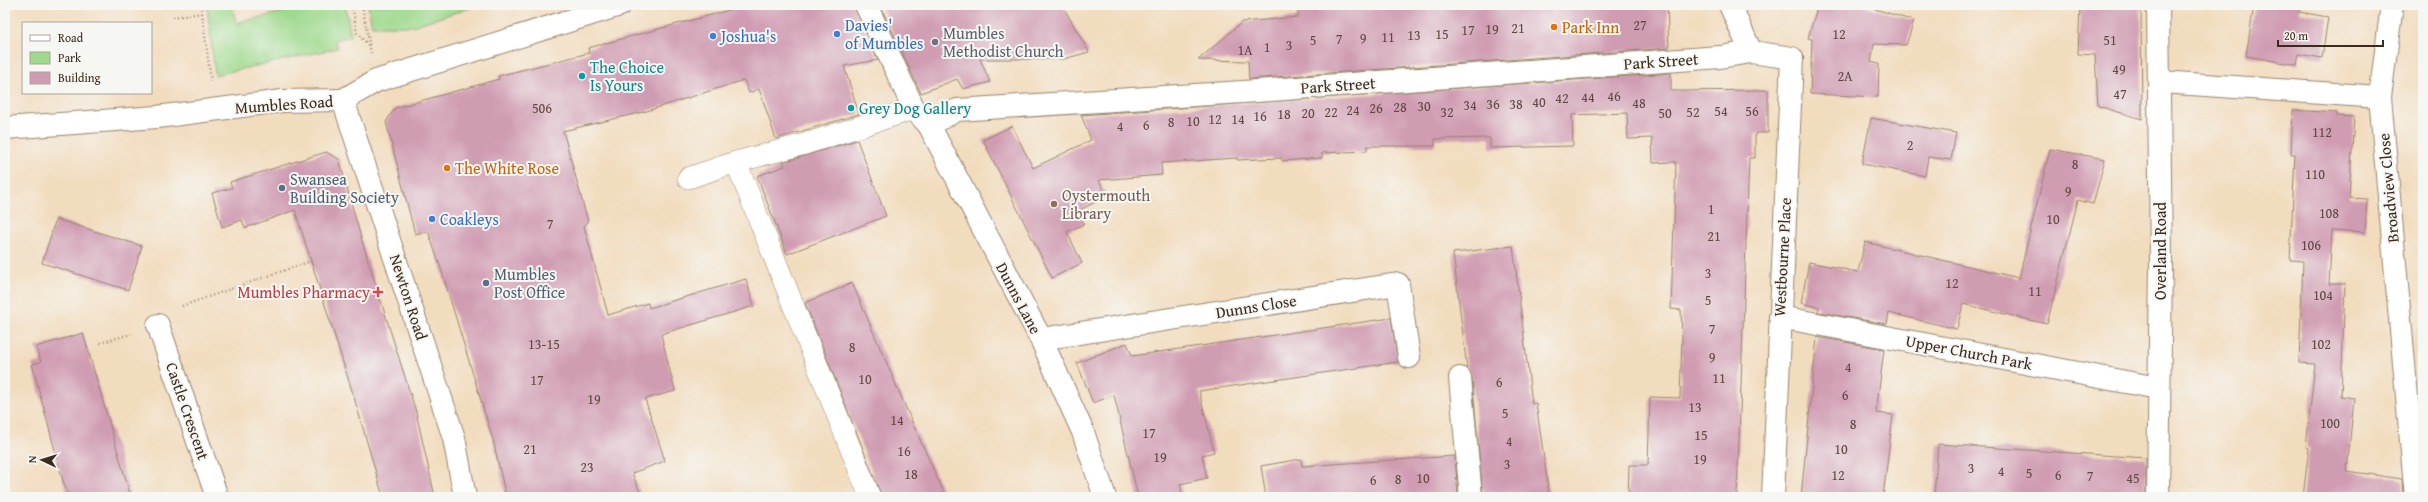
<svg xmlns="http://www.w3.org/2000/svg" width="2428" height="502" font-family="'Gentium Book Plus',serif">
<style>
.green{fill:#9ed98c;stroke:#6c8255}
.building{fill:#d09cb2}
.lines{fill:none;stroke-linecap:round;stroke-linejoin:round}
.lane-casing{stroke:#96836e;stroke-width:22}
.street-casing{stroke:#96836e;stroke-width:24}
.secondary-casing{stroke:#96836e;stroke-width:24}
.primary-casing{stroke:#96836e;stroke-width:24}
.path{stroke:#96836e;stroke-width:2.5;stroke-dasharray:1 3;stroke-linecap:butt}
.lane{stroke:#fff;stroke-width:21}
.street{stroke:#fff;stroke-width:22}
.secondary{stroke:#fff;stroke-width:22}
.primary{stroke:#fff;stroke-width:22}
.food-dot{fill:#e8710a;stroke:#f6f6f2;stroke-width:1.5}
.shop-dot{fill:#3f7fe0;stroke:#f6f6f2;stroke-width:1.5}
.worship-dot{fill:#6b7280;stroke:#f6f6f2;stroke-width:1.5}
.culture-dot{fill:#0f9aa8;stroke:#f6f6f2;stroke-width:1.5}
.service-dot{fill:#5c6f8a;stroke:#f6f6f2;stroke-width:1.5}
.education-dot{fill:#8d6e63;stroke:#f6f6f2;stroke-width:1.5}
.health-dot{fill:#e0444e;stroke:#f6f6f2;stroke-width:1.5}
.labels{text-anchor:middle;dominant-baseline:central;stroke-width:4;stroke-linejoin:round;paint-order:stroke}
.number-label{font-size:14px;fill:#604643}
.shop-label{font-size:16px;fill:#366cbe;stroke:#f6f6f2;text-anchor:start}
.food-label{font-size:16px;fill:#c56008;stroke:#f6f6f2;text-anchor:start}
.worship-label{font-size:16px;fill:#5b616d;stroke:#f6f6f2;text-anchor:start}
.street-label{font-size:16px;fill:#3b2a1e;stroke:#f6f6f2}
.culture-label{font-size:16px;fill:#0d838f;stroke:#f6f6f2;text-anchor:start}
.service-label{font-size:16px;fill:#4e5e75;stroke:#f6f6f2;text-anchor:start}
.education-label{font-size:16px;fill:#785e54;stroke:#f6f6f2;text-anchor:start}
.health-label{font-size:16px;fill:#be3a42;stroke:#f6f6f2;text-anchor:end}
</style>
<rect width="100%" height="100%" fill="#f6f6f2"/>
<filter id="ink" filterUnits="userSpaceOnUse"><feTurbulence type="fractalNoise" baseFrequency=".025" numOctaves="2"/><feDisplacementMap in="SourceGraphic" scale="8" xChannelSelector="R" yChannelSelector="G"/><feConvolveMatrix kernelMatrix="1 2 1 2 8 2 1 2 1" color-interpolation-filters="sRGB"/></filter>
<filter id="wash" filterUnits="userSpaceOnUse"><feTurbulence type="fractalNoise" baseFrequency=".012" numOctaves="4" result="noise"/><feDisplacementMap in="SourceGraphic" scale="16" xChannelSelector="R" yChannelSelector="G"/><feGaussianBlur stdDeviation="0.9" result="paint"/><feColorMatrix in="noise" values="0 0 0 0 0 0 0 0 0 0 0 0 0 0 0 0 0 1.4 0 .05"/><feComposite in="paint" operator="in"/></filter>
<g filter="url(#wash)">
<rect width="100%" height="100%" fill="#f2dcbe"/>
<g class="green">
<path d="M207 5H232L236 23 313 5H345L351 36 335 40 338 48 215 75Z"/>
<path d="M368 5H479L412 26H372Z"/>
</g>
<g id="blocks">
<g class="building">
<path d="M748 5H854L878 60 844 66 859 114 776 139 759 89 749 93 744 80 647 111 563 131 588 222 584 226 608 315 648 303 649 308 746 279 754 306 661 334 675 391 645 399 665 461 632 473 642 497H506L493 440 441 269 428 231 415 234 386 122 395 108 499 79 498 76 589 53 588 48Z"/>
<path d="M880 5H1062L1089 52 1064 59H980L990 82 963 89 957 79 921 93Z"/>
<path d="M1298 5H1667L1669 48 1249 79 1248 61 1198 60 1242 22 1298 17Z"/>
<path d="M1818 5H1862L1914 21 1906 45 1874 44 1871 62 1879 64 1878 97 1810 94 1812 39 1808 38Z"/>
<path d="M2080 5H2141L2142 119 2098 106 2095 55 2078 54Z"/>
<path d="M2254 5H2300L2299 12 2328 17 2322 58 2299 54 2297 65 2246 56Z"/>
<path d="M1671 73V91L1768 90V133H1755V158H1749L1737 497H1628L1629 465H1648L1650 397 1680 398 1682 338 1681 310 1671 309 1676 162 1653 163 1652 138 1628 139 1627 113 1572 115 1573 146 1490 148V138L1435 139V146H1367V151L1322 153V158L1282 161V158L1237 160V158L1161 163 1162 175 1099 180 1107 196 1078 211 1084 224 1067 232 1082 263 1052 278 983 140 1012 126 1033 168 1091 140 1081 115Z"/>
<path d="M2293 110 2337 113V116L2354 117 2349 198 2367 199 2365 232 2332 230 2329 284H2345L2341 396 2354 398 2347 471 2402 479 2403 497H2303L2309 448 2306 447 2315 364 2299 363 2303 261 2290 260 2295 154H2291Z"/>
<path d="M1871 118 1956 133 1951 160 1928 157 1925 176 1862 164Z"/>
<path d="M857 140 886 216 787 254 757 176 785 166 783 162Z"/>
<path d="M2050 149 2105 159 2093 204 2078 200 2047 324 1963 304 1957 329 1889 313 1887 324 1818 312 1819 307 1801 303 1809 262 1858 272 1865 242 2019 278Z"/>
<path d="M326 152 339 159 361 238 416 412 435 497H383L353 394 295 210 245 228 242 220 222 227 212 193 232 188 230 182Z"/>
<path d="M56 219 142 246 128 290 42 263Z"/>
<path d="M1513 246 1532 404 1536 403 1549 494 1524 497H1483L1472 377 1467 368 1453 253Z"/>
<path d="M852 283 916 431 946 497H882L805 303Z"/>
<path d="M1391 318 1398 362 1199 391 1214 452 1202 455 1207 478 1180 484 1183 497H1138L1114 395 1093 403 1077 363 1127 343 1132 356Z"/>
<path d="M83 333 109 422 131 497H69L63 481 32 364 41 362 36 347Z"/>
<path d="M1817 337 1884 349 1876 413 1893 415 1883 497H1801Z"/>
<path d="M1938 444 2146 458V497H1934Z"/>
<path d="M1455 456 1458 497H1266L1261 466 1301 459 1302 466Z"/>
</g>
</g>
</g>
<g filter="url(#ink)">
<use href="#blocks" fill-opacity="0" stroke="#96836e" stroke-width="1"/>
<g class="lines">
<defs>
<g id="lane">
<path d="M736 162 870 497"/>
<path d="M688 178 736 162 805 144 914 109"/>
</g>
<g id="street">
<path d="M866 5 914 109 929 125 1041 339 1083 432 1105 497"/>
<path d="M1730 5 1751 52"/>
<path d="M2392 5 2380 97 2416 497"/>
<path d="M2161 82 2380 97"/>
<path d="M929 125 957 110 1243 92 1720 57 1751 52 1792 58 1773 497"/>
<path d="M1780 317 2158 388"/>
<path d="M158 325 217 497"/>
<path d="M1041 339 1398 284 1409 357"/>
<path d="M1460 378 1471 497"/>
<path d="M2158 497 2161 263 2158 5"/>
</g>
<path id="secondary" d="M465 497 454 438 343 100 376 81 620 5"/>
<path id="primary" d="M5 128 157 117 282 101 343 100"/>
</defs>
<use href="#lane" class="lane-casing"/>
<use href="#street" class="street-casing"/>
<use href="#secondary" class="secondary-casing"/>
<use href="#primary" class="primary-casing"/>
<g class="path">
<path d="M201 5 211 81"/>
<path d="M352 5 357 33 370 47"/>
<path d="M362 5 371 53"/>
<path d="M173 17 203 13"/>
<path d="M182 306 311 261"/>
<path d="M100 343 131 334"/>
</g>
<use href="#lane" class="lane"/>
<use href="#street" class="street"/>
<use href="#secondary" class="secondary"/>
<use href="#primary" class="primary"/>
</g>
</g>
<g class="food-dot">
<circle cx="1554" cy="27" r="4"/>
<circle cx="447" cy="168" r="4"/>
</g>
<g class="shop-dot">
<circle cx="837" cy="34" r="4"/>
<circle cx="713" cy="36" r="4"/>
<circle cx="432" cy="219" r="4"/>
</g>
<circle class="worship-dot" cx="935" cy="42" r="4"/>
<g class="culture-dot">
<circle cx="582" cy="76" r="4"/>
<circle cx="851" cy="108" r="4"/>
</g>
<g class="service-dot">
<circle cx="282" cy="188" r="4"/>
<circle cx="486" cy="283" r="4"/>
</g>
<circle class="education-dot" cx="1054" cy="204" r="4"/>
<path class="health-dot" d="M376 286h4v4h4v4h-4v4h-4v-4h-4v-4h4z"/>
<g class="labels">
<g class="number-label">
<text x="1640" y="25">27</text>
<text x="1518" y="28">21</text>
<text x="1492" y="29">19</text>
<text x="1468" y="30">17</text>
<text x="1442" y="34">15</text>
<text x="1839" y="34">12</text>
<text x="1414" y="35">13</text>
<text x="1388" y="37">11</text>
<text x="1363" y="38">9</text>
<text x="1339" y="39">7</text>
<text x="1313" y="40">5</text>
<text x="2110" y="40">51</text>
<text x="1289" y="45">3</text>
<text x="1267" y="47">1</text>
<text x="1245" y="50">1A</text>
<text x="2119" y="69">49</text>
<text x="1845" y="76">2A</text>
<text x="2120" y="94">47</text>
<text x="1614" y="96">46</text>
<text x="1588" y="97">44</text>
<text x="1562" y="98">42</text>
<text x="1539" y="102">40</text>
<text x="1639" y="103">48</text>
<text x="1493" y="104">36</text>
<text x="1516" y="104">38</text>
<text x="1470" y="105">34</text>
<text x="1424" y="106">30</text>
<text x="1400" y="107">28</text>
<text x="542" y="108">506</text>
<text x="1376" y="108">26</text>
<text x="1353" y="110">24</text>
<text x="1721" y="111">54</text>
<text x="1752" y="111">56</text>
<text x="1331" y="112">22</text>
<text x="1447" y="112">32</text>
<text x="1693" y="112">52</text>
<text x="1308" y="113">20</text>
<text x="1665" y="113">50</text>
<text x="1284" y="114">18</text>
<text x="1260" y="116">16</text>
<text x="1215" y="119">12</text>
<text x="1238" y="119">14</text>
<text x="1193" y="121">10</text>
<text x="1171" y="122">8</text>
<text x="1146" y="125">6</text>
<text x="1120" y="126">4</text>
<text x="2322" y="132">112</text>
<text x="1910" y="145">2</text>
<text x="2075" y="164">8</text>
<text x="2315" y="174">110</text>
<text x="2068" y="191">9</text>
<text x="1711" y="209">1</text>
<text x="2329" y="213">108</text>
<text x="2053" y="219">10</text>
<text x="550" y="224">7</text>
<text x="1714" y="236">21</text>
<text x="2311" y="245">106</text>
<text x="1708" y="273">3</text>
<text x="1952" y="283">12</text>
<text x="2035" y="291">11</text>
<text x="2323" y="295">104</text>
<text x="1708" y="300">5</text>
<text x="1712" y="329">7</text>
<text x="544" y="344">13-15</text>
<text x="2321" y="344">102</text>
<text x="852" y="347">8</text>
<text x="1712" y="357">9</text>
<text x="1848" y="367">4</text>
<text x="1719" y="378">11</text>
<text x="865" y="379">10</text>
<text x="537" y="380">17</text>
<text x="1499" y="382">6</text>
<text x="1845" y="395">6</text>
<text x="594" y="399">19</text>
<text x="1695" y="407">13</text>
<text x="1505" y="413">5</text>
<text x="897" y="420">14</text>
<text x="2330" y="423">100</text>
<text x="1853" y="424">8</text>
<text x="1149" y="433">17</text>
<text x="1701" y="435">15</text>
<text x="1509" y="441">4</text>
<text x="530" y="449">21</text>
<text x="1841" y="449">10</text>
<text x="904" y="451">16</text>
<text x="1160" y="457">19</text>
<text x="1700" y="459">19</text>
<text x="1507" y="464">3</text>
<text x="587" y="467">23</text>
<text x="1971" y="468">3</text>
<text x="2001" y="471">4</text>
<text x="2029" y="473">5</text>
<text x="911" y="474">18</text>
<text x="1838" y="475">12</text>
<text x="2058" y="475">6</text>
<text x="2090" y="476">7</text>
<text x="1423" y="478">10</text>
<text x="2133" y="478">45</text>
<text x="1398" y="479">8</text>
<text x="1373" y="480">6</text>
</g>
<g class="shop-label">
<text x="845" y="25">Davies'<tspan x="845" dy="18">of Mumbles</tspan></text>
<text x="721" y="36">Joshua's</text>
<text x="440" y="219">Coakleys</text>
</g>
<g class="food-label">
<text x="1562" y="27">Park Inn</text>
<text x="455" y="168">The White Rose</text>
</g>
<g class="worship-label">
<text x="943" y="33">Mumbles<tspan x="943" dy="18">Methodist Church</tspan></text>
</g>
<g class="street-label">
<text transform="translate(1661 61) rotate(-4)">Park Street</text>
<text transform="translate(1338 85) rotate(-4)">Park Street</text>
<text transform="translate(284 104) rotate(-4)">Mumbles Road</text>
<text transform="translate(2388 188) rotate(-95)">Broadview Close</text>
<text transform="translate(2160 251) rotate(-90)">Overland Road</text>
<text transform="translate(1782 257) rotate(-87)">Westbourne Place</text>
<text transform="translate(409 297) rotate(72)">Newton Road</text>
<text transform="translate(1019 298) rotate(62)">Dunns Lane</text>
<text transform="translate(1256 306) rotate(-9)">Dunns Close</text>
<text transform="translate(1969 352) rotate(11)">Upper Church Park</text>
<text transform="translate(188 411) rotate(71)">Castle Crescent</text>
</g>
<g class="culture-label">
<text x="590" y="67">The Choice<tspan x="590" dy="18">Is Yours</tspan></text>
<text x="859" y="108">Grey Dog Gallery</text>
</g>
<g class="service-label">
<text x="290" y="179">Swansea<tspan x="290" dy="18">Building Society</tspan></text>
<text x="494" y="274">Mumbles<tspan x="494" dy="18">Post Office</tspan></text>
</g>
<g class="education-label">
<text x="1062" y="195">Oystermouth<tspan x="1062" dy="18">Library</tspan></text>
</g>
<g class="health-label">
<text x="370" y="292">Mumbles Pharmacy</text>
</g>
</g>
<rect width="2428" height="502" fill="none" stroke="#f6f6f2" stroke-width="20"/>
<rect x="22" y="22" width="130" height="72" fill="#f6f6f2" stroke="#aba49d"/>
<rect x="30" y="35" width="20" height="6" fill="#ffffff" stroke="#aba49d"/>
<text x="58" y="42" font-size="12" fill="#3b2a1e">Road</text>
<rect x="30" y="52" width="20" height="12" fill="#9ed98c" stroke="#aba49d"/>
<text x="58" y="62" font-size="12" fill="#3b2a1e">Park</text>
<rect x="30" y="72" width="20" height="12" fill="#d09cb2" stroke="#aba49d"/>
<text x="58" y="82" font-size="12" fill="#3b2a1e">Building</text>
<g transform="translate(42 460) rotate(274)" stroke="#f6f6f2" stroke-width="3" paint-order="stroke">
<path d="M0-3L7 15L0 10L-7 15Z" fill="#3b2a1e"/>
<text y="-6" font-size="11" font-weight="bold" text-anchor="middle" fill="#3b2a1e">N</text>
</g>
<path d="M2278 40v6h105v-6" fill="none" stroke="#3b2a1e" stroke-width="2"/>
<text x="2284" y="40" font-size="12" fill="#3b2a1e" stroke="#f6f6f2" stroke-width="3" paint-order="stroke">20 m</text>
</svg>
